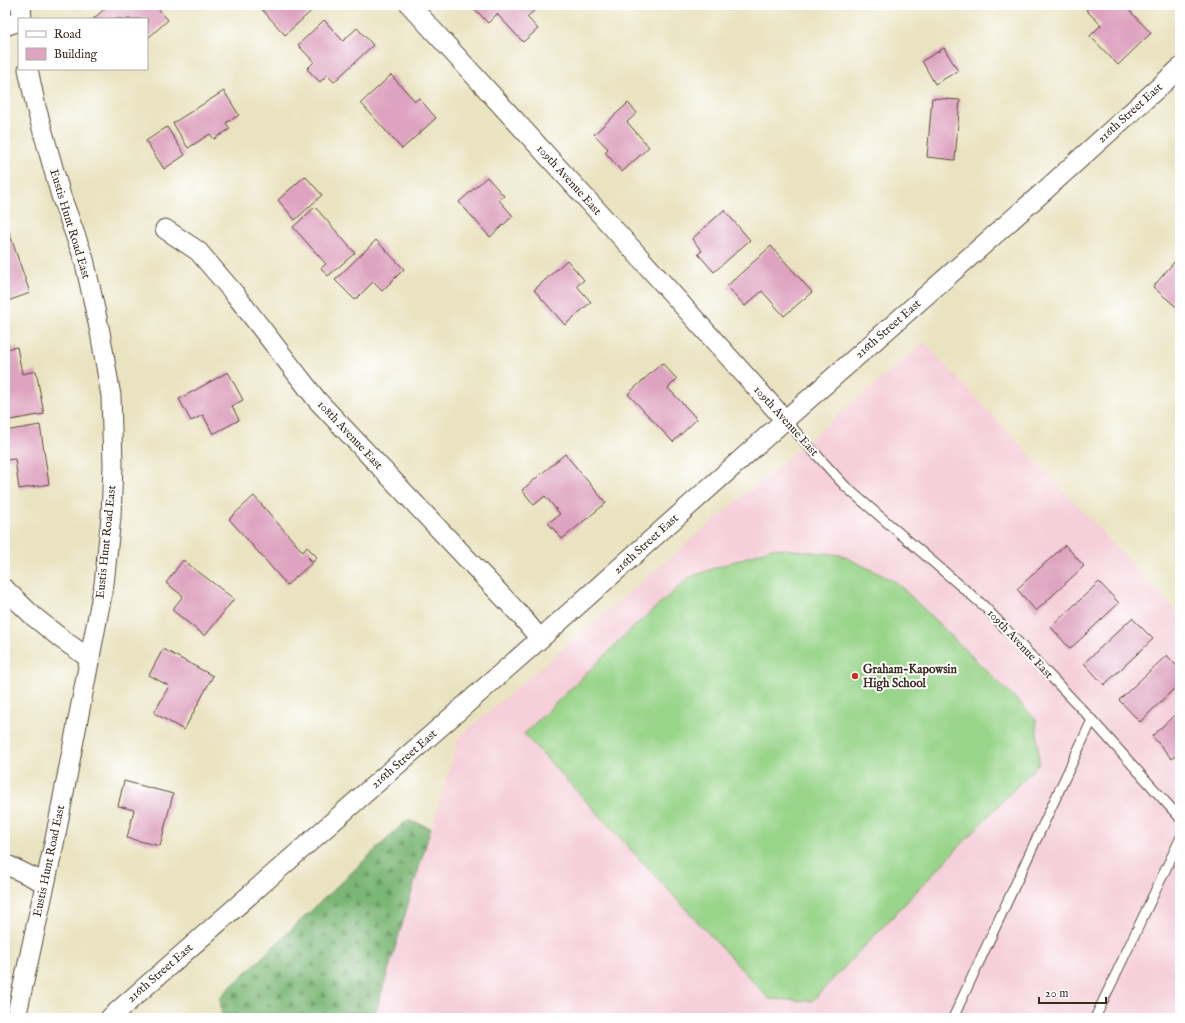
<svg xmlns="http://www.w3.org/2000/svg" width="1185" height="1023" font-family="'IM FELL English',serif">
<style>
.built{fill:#f5cfd9}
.forest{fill:url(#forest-firs);stroke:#5a704a}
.pitch{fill:#98d489;stroke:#6a7f54}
.building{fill:#dea3c0}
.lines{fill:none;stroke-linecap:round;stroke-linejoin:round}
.service-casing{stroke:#554636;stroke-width:11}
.minor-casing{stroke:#554636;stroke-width:21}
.service{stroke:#fff;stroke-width:9}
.minor{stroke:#fff;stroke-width:19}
.poi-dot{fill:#c8321e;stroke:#fff;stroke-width:1.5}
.labels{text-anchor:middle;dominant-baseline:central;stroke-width:4;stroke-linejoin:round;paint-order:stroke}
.street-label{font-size:12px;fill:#3b2a1e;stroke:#fff}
.poi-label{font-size:12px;font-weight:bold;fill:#3b2a1e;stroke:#fff;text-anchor:start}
</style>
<defs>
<pattern id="forest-firs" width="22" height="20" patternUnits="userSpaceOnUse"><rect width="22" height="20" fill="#7ab675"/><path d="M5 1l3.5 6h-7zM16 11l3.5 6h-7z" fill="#65945f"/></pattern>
</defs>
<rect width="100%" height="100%" fill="#fff"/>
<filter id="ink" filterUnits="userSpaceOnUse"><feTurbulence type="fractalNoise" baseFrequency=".025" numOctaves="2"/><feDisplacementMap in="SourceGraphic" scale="8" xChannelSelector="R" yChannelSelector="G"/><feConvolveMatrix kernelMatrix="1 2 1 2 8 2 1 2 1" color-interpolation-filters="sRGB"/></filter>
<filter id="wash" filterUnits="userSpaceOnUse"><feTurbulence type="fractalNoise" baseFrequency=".012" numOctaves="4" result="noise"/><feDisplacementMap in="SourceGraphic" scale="16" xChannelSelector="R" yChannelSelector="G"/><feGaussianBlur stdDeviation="0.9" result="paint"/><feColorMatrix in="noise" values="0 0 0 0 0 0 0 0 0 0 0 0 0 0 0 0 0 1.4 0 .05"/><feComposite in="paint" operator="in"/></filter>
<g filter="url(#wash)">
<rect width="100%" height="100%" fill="#eae3c1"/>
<path class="built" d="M924 342 1180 615V1018H374L459 737Z"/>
<path class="forest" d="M407 820 431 828 374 1018H222L220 997Z"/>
<path class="pitch" d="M772 548 841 555 896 582 1036 719 1039 763 812 1001 769 999 524 734 636 625 690 577Z"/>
<g id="blocks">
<g class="building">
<path d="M109 5H119L121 7 124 5H155L168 20 147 39V19H93Z"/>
<path d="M258 5H318L285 35Z"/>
<path d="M471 5H533L536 9 527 17 538 29 523 42 497 14 488 23Z"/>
<path d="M1092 5H1124L1151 33 1118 65 1090 36 1101 25 1086 10Z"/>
<path d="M324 20 343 41 357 28 373 45 334 82 327 75 320 82 307 69 314 62 298 45Z"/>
<path d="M944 48 958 71 935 84 922 61Z"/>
<path d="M391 75 415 101 419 98 436 118 402 149 361 103Z"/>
<path d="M224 91 239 115 226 123 230 129 214 139 210 134 188 148 173 123Z"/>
<path d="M932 98 960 100 955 160 927 157Z"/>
<path d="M628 103 637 113 627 122 649 147 622 172 605 152 608 149 594 134Z"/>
<path d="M167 127 185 155 164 169 146 141Z"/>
<path d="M305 176 322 195 295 220 278 200Z"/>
<path d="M487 177 504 196 499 200 513 216 490 237 459 202Z"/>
<path d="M315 207 355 253 328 276 321 268 326 264 293 227Z"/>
<path d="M724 210 750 240 714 272 698 254 702 251 692 239Z"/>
<path d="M9 232 30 293 5 302V233Z"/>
<path d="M376 240 404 269 382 291 373 282 355 300 335 280Z"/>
<path d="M771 246 812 292 784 316 762 291 745 306 727 286Z"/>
<path d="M1180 255V310L1153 287Z"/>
<path d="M567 260 584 280 577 286 591 302 565 325 534 290Z"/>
<path d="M17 347 22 374 36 371 44 414 5 421V349Z"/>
<path d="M662 363 677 379 668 388 697 419 673 442 628 394Z"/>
<path d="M228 372 243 400 232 406 239 420 213 434 203 415 191 421 179 399Z"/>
<path d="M40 425 49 484 19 489 15 459 5 460V431Z"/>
<path d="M565 454 606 503 562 539 548 523 560 514 545 496 534 505 522 490Z"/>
<path d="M254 496 303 552 307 547 317 557 313 562 308 557 312 563 287 585 229 519Z"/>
<path d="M1065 545 1084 566 1036 611 1017 589Z"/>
<path d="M183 560 234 599 205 636 172 610 183 596 166 583Z"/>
<path d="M1099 582 1119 603 1070 649 1051 627Z"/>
<path d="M1132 618 1153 639 1104 685 1084 663Z"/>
<path d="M163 649 213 676 184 730 154 713 169 686 149 675Z"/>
<path d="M1167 655 1180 670V683L1140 722 1119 700Z"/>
<path d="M1180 710V751L1172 759 1152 736Z"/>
<path d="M124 781 173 794 160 846 127 838 134 810 118 806Z"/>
</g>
</g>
</g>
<g filter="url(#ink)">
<use href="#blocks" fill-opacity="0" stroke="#554636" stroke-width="1"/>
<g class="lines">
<defs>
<g id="service">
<path d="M785 420 835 475 846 487 984 606 1092 720 1180 818"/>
<path d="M953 1018 1092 720"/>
<path d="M1095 1018 1180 839"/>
</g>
<g id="minor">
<path d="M21 5 22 19"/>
<path d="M410 5 634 251 785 420"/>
<path d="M5 26 19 21"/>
<path d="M165 229 198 251 234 293 317 400 521 616 540 639"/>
<path d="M5 589 33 616 63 640 90 659"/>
<path d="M5 864 45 883"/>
<path d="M16 1018 55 839 104 584 111 517 113 465 111 396 100 332 84 259 61 196 36 107 28 69"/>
<path d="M110 1018 540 639 785 420 1042 193 1180 68"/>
</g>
</defs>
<use href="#service" class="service-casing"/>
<use href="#minor" class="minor-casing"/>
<use href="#service" class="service"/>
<use href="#minor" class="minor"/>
</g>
</g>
<circle class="poi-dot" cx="855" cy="676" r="4"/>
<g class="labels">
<g class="street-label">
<text transform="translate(1130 113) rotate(-42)">216th Street East</text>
<text transform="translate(569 180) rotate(48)">109th Avenue East</text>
<text transform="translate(70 224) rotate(73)">Eustis Hunt Road East</text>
<text transform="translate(888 329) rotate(-41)">216th Street East</text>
<text transform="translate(786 421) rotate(48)">109th Avenue East</text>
<text transform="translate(350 435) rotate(47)">108th Avenue East</text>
<text transform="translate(106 542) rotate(-84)">Eustis Hunt Road East</text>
<text transform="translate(646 544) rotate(-42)">216th Street East</text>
<text transform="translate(1020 644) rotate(47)">109th Avenue East</text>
<text transform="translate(404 759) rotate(-41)">216th Street East</text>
<text transform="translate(49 861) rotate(-78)">Eustis Hunt Road East</text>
<text transform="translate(160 973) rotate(-41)">216th Street East</text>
</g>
<g class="poi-label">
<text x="863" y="669">Graham-Kapowsin<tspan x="863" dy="14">High School</tspan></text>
</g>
</g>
<rect width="1185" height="1023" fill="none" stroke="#fff" stroke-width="20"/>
<rect x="18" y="18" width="130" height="52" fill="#ffffff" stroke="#b1aaa5"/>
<rect x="26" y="31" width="20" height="6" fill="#ffffff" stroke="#b1aaa5"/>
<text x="54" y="38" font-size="12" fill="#3b2a1e">Road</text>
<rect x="26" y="48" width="20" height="12" fill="#dea3c0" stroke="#b1aaa5"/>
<text x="54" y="58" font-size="12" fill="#3b2a1e">Building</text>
<path d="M1039 997v6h67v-6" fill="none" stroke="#3b2a1e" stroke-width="2"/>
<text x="1045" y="997" font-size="12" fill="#3b2a1e" stroke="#ffffff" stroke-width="3" paint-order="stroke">20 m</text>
</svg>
